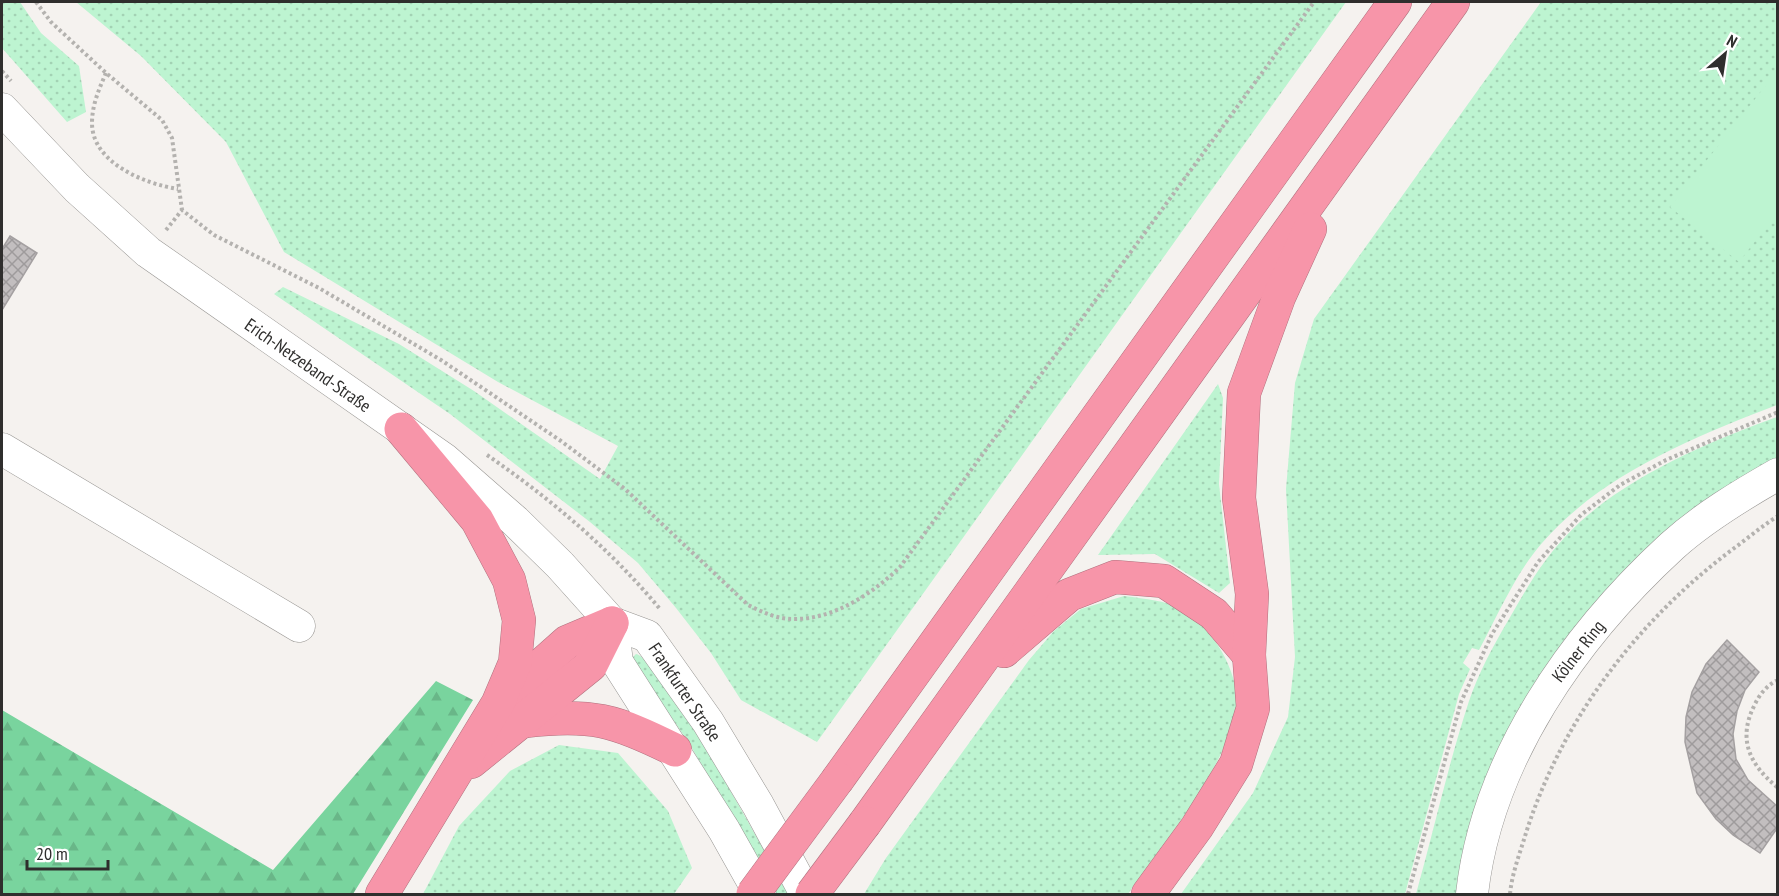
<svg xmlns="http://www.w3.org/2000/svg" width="1779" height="896" font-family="'PT Sans Narrow',sans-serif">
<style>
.grass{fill:url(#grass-dots)}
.forest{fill:url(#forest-firs)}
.pitch{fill:#bdf4d1}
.building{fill:url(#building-cross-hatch);stroke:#a4a0a1;stroke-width:1.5}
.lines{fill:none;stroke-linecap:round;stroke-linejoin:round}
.minor-casing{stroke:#979592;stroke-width:33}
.highway-casing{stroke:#b1717e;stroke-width:34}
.path{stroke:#b4b2af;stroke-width:4;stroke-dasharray:3 3;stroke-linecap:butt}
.minor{stroke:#fff;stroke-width:32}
.highway{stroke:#f795a9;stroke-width:33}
.highway-bridge-casing{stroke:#b1717e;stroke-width:34;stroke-linecap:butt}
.highway-bridge{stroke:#f795a9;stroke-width:33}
.labels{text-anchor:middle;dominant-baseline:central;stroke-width:4.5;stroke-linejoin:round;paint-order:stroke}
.street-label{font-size:18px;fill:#2f2e2d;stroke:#fff}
</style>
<defs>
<pattern id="grass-dots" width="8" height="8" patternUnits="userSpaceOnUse" patternTransform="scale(1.5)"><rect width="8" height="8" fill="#bdf4d1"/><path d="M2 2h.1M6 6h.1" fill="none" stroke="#a3d2b4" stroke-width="1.8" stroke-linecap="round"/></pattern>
<pattern id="forest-firs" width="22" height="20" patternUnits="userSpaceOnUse" patternTransform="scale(1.5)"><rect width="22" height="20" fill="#79d49e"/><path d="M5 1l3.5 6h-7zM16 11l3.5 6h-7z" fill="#69b688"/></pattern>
<pattern id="building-cross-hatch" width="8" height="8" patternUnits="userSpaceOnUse" patternTransform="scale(1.5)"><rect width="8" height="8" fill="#c2bebf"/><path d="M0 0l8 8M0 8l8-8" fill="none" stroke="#9e9b9c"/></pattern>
</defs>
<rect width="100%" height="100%" fill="#f5f2ef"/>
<g class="grass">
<path d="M2 2H20L41 33 79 66 86 112 67 122 2 48Z"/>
<path d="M76 2H1346L817 742 741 700 711 653 676 608 638 563 590 522 450 414 274 294 283 287 399 344 474 391 600 479 618 446 498 382 284 252 226 142 141 56Z"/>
<path d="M1541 2H1777V405C1694 437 1602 474 1542 543 1515 574 1498 615 1479 650L1472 648 1463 663 1470 669 1459 694 1405 894H1181L1253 793 1288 717 1295 657 1286 489 1295 383 1314 319Z"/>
<path d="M1218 384 1223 398 1219 484 1230 583 1219 593 1155 554 1098 555Z"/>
<path d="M1777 417V458C1652 527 1551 631 1492 762 1474 804 1465 850 1457 894H1416C1434 830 1448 765 1469 701 1479 672 1493 646 1509 619 1525 591 1542 561 1565 537 1616 481 1707 442 1777 417Z"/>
<path d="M1124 596C1171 602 1192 604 1219 647 1229 663 1239 687 1236 707 1229 765 1162 845 1128 894H864L886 858 1029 660 1054 631 1081 609Z"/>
<path d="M636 654C660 658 770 861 788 894H776L689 743 633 662 632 658Z"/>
<path d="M559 745 618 753 668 811 692 868 674 894H423L459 826 510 771Z"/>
</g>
<path class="forest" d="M436 681 473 700 353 894H2V710L273 870Z"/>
<path class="pitch" d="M1777 71V213L1739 262 1670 207Z"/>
<g class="building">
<path d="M10 236 37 253 2 310V249Z"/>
<path d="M1727 640 1759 672 1745 690 1737 711 1733 734 1736 759 1748 780 1778 807V827L1760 853 1733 835 1716 819 1697 793 1685 742 1686 717 1692 692 1706 664Z"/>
</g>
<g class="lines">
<defs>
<g id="minor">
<path d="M2 109 77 188 148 252 444 459 515 521 560 565 612 623 647 636 708 722 758 805 806 894"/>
<path d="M2 449 299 626"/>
<path d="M612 623 617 662 724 830 760 894"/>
<path d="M1472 894C1487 759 1574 636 1672 546 1703 518 1741 495 1778 474"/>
</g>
<g id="highway">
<path d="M1004 651 1069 595 1115 577 1164 581 1214 614 1249 655"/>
<path d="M504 698 567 642 612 623"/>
<path d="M525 721C591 713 615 720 675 750"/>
<path d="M471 762 591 665 612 623"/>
<path d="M838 779 1395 2"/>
<path d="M865 823 1453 2"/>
<path d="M382 894 498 703 515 663 519 620 509 580 477 520 401 429"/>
<path d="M1148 894 1197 827 1236 764 1253 708 1249 655 1252 594 1239 498 1244 393 1279 297 1310 229"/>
</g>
</defs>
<use href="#minor" class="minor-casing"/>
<use href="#highway" class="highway-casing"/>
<g class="path">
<path d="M36 2 51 22 106 73 162 120 172 138 182 210"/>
<path d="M2 71 11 81"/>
<path d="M106 73C99 89 92 105 92 123 92 163 145 184 178 189"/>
<path d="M166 230 182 210 214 235 319 288 441 360 561 441 625 489 748 605C762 612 777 619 792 619 833 620 872 594 900 567L1314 2"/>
<path d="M487 455C551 499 610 549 660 609"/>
<path d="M1778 680C1767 685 1760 694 1755 704 1737 739 1749 764 1778 788"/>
<path d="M1408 894 1461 702 1492 634 1538 562 1581 515 1620 485 1666 460 1778 412"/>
<path d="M1510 894C1512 873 1520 853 1526 833 1562 719 1638 620 1733 549 1748 538 1762 526 1778 516"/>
</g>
<use href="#minor" class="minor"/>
<use href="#highway" class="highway"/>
<defs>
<g id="highway-bridge">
<path d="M753 894 838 779"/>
<path d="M812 894 865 823"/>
</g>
</defs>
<use href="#highway-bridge" class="highway-bridge-casing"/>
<use href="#highway-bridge" class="highway-bridge"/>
</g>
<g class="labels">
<g class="street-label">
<text transform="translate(308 365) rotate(35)">Erich-Netzeband-Straße</text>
<text transform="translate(1578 651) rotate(-52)">Kölner Ring</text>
<text transform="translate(685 692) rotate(56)">Frankfurter Straße</text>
</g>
</g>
<rect width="1779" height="896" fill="none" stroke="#2f2e2d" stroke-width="6"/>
<g transform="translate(1725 54) rotate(29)" stroke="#ffffff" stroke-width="4.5" paint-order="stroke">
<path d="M0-4.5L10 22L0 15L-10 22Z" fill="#2f2e2d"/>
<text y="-9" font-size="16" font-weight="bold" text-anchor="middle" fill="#2f2e2d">N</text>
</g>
<path d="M27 860v9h81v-9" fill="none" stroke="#2f2e2d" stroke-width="3"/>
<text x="36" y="860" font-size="18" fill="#2f2e2d" stroke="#ffffff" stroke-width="4.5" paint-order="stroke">20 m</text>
</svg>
